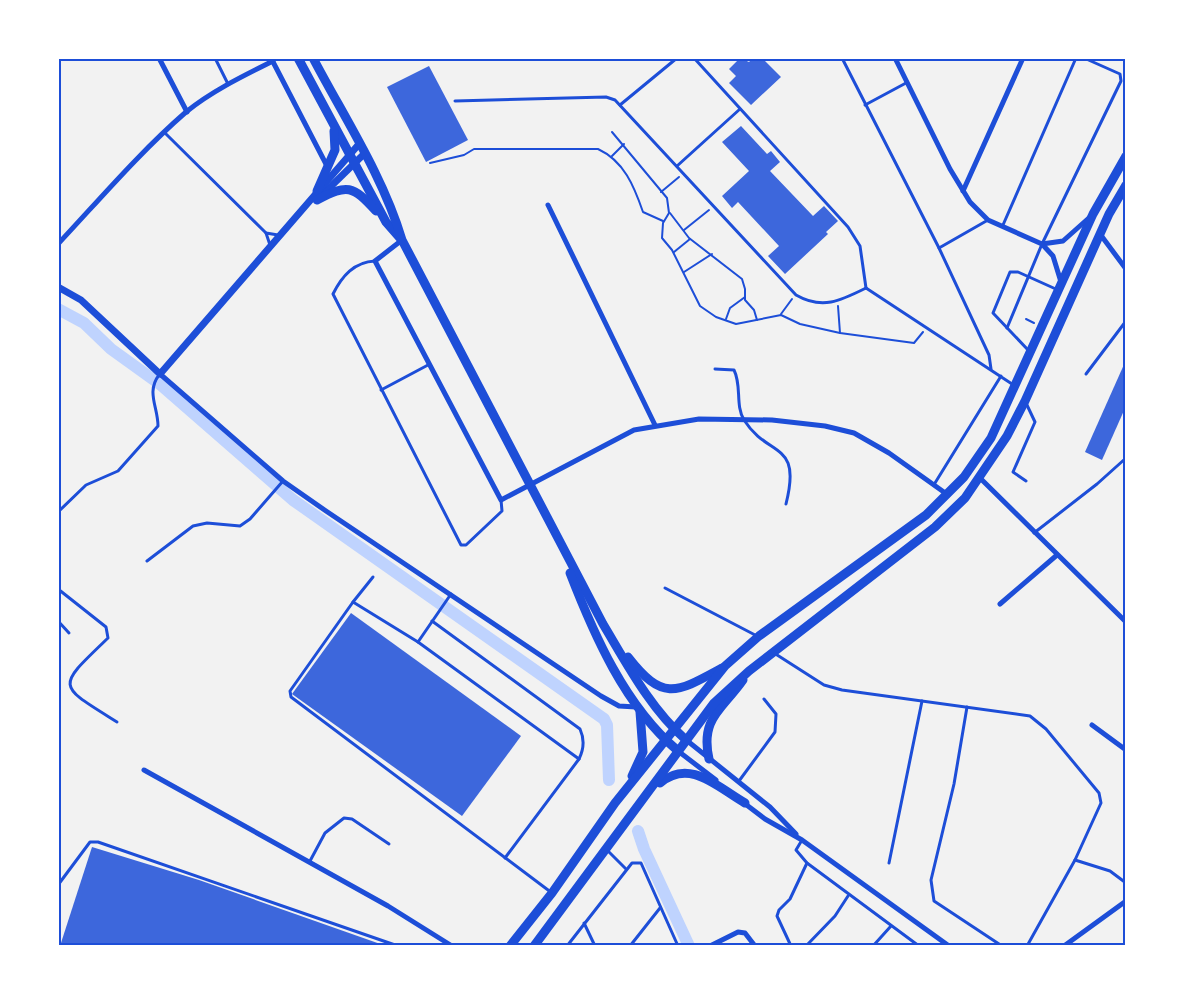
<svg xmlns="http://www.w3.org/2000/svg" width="1184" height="1004" font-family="'Golos Text',sans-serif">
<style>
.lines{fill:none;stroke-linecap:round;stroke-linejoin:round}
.canal{stroke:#bfd3fe;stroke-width:12}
.building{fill:#3d67dc}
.path{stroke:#1d4ed8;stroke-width:2}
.service{stroke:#1d4ed8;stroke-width:3}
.minor{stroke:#1d4ed8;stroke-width:5}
.tertiary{stroke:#1d4ed8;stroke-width:7}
.trunk{stroke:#1d4ed8;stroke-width:9}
.neatline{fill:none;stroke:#1d4ed8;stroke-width:2}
</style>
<rect width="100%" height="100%" fill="#f2f2f2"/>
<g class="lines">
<g class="canal">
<path d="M58 309 84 323 111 349 161 385 293 500 604 719 607 725 609 780"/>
<path d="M638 831 644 849 689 946"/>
</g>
</g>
<g class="building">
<path d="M740 58 749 62 753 58H762L781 77 751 105 729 83 736 76 729 69Z"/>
<path d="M429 66 468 140 426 162 387 87Z"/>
<path d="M741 126 767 154 771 151 780 162 770 171 813 216 824 206 838 221 826 232 828 234 785 274 768 256 779 246 738 202 732 208 722 196 749 171 722 142Z"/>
<path d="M1126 360V406L1102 460 1085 452Z"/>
<path d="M351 613 521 736 462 816 292 694Z"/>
<path d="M92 847 199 880 386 946H60Z"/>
</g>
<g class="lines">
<g class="path">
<path d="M612 132 667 198 669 213 663 223 662 238 672 250 700 306 716 317 736 324 781 315 800 324 840 333 914 343 923 332"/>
<path d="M612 156 624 144"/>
<path d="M430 163 464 155 474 149H598C624 161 634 186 643 212L663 221"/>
<path d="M661 192 679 177"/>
<path d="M670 213 689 238 742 279 745 289V300L754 310 757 320"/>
<path d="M684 230 709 210"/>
<path d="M674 252 690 239"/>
<path d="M684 272 712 254"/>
<path d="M838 306 840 333"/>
<path d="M781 314 792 299"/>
<path d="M726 319 730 308 745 297"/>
<path d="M1026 319 1034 323"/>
</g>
<g class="service">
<path d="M215 58 228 84"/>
<path d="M694 58 848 227 860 246 866 288"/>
<path d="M842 58 939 248 989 355 991 369"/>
<path d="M455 101 606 97 615 100 796 295C822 310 840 301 866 288"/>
<path d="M620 105 677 58"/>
<path d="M865 105 906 83"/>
<path d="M165 133 266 233 278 235"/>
<path d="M677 166 740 109"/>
<path d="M1003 225 1076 58"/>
<path d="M266 233 270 245"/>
<path d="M939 248 988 220"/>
<path d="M375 261C354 262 342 276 333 294L461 545H466L502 511 501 500"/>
<path d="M866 288 1012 384"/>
<path d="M1007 328 1042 244 1121 81 1120 74 1084 58"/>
<path d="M1029 351 993 313 1010 272H1018L1058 290"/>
<path d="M715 369 734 370C742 386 735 405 744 420 769 459 802 440 786 504"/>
<path d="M1086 374 1126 321"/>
<path d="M381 390 428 365"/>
<path d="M1026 481 1013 472 1035 422 1026 403"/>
<path d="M935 483 1001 376"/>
<path d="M58 512 86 485 118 471 158 426C158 407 146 392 159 375"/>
<path d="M1034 533 1097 484 1126 458"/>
<path d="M147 561 193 526 207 523 240 526 250 519 283 481"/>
<path d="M665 588 757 636"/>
<path d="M58 589 106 627 108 638C56 688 56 684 117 722"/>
<path d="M353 602 373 577"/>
<path d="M58 621 69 633"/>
<path d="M432 621 580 729C585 740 584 749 579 759L505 858"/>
<path d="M418 642 451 594"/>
<path d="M774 653 824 685 842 690 1030 716 1046 729 1099 793 1101 803 1075 860 1027 946"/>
<path d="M967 707 954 784 931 880 934 901 1002 946"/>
<path d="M739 781 775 732 776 714 764 699"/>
<path d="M802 840 796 850 807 863 919 946"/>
<path d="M608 851 626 869"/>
<path d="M1075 860 1110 871 1126 883"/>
<path d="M310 861 325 833 344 818 352 819 389 844"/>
<path d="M889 863 922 701"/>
<path d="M58 885 90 842H98L398 946"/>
<path d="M552 893 291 697 290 691 353 602 418 642 579 759"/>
<path d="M584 923 595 946"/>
<path d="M567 946 632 863H641L678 946"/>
<path d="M630 946 660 908"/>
<path d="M791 946 777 916 779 910 790 899 807 863"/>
<path d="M806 946 835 916 848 896"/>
<path d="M873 946 891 926"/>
</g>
<g class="minor">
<path d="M159 58 187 112"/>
<path d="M271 58 327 166"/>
<path d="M895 58 950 169 970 202 988 220 1042 244 1063 241 1090 217"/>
<path d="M963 191 1023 58"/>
<path d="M548 205 655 425"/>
<path d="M1100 234 1126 269"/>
<path d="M402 240 375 261 501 500 634 430 699 419 772 420 825 426 854 433 889 453 948 495"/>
<path d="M58 244C100 199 140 152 186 112 212 91 243 76 273 61"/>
<path d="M1042 244 1053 256 1061 282"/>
<path d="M160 374 283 481 326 511 601 696 619 706 636 707"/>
<path d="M980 478 1126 622"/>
<path d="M1000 604 1057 555"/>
<path d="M1092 725 1126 750"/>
<path d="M685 739 770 807 796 834"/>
<path d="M678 751 716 780"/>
<path d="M144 770 388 906 452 946"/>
<path d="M744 803 765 819 802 840 949 946"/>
<path d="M710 946 738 932 745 933 755 946"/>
<path d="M1064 946 1126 901"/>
</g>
<g class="tertiary">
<path d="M322 195 364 154"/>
<path d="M58 287 81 300 160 374 359 144"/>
</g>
<g class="trunk">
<path d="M298 58 386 222 400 238"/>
<path d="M313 58C344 117 383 176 402 240L603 624C627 664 650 708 685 739"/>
<path d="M317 191 335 150 334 131"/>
<path d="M317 200C348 184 352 185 376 211"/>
<path d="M570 573C594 635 625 706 677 750"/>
<path d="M628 657C663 702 676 693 722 668"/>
<path d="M709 759C700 718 722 710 743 680"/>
<path d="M632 776 643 752 640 712"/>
<path d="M660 783C690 758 717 787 745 803"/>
<path d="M510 946 552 893 615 803 725 666 759 636 926 515 964 477 991 438 1093 214 1126 156"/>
<path d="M534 946 714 703 749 671 935 527 965 498 1007 436 1025 401 1109 214 1126 185"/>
</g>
</g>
<rect width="1184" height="1004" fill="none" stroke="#ffffff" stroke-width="120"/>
<rect x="60" y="60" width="1064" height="884" class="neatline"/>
</svg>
